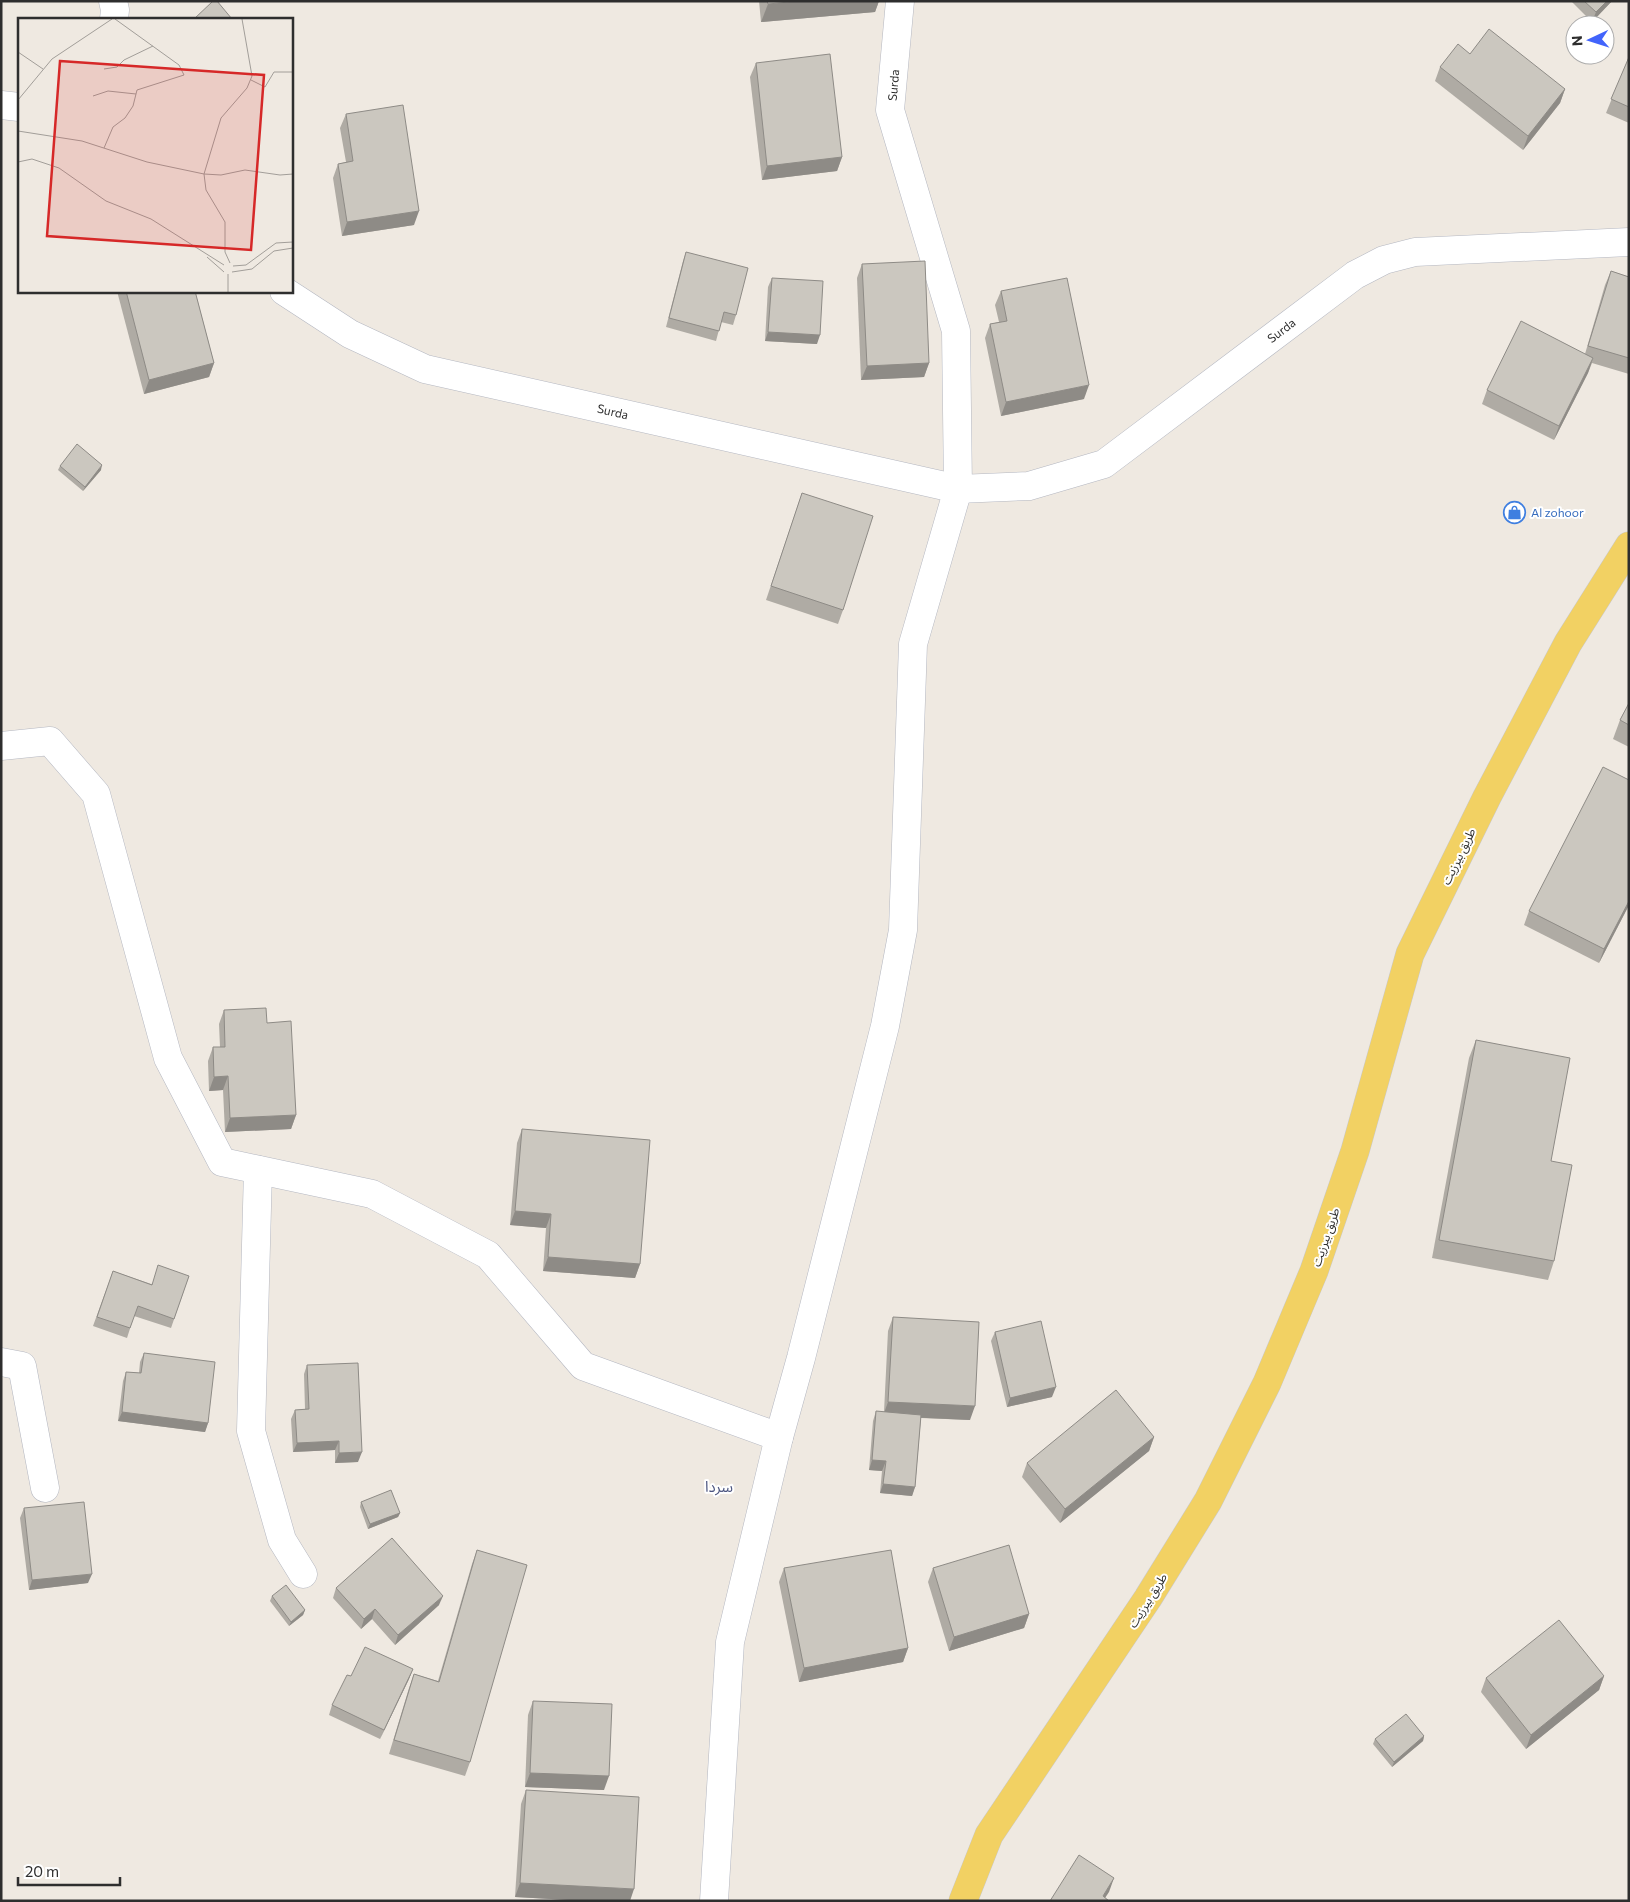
<svg xmlns="http://www.w3.org/2000/svg" width="1630" height="1902" font-family="Commissioner,'Noto Sans Arabic',sans-serif">
<style>
.lines{fill:none;stroke-linecap:round;stroke-linejoin:round}
.minor-casing{stroke:#b4b7c1;stroke-width:29}
.major-casing{stroke:#c9c9c9;stroke-width:29}
.minor{stroke:#fff;stroke-width:28}
.major{stroke:#f2d163;stroke-width:28}
.wall{fill:#afaba4}
.shaded-wall{fill:#8e8b86}
.building{fill:#cbc7bf;stroke:#8e8b86}
.labels{text-anchor:middle;dominant-baseline:central;stroke-width:4;stroke-linejoin:round;paint-order:stroke}
.street-label{font-size:12px;fill:#2e2e2e;stroke:#fff}
.shop-label{font-size:12px;fill:#366cbe;stroke:#fff;text-anchor:start}
.quarter-label{font-size:15px;fill:#4d5680;stroke:#fff}
.inset-road{fill:none;stroke:#a29e99;stroke-width:1}
.view{fill:#d62828;fill-opacity:0.15;stroke:#d62828;stroke-width:2.5}
.inset-edge{fill:none;stroke:#2e2e2e;stroke-width:2.5}
</style>
<rect width="100%" height="100%" fill="#efe9e1"/>
<g class="lines">
<defs>
<g id="minor">
<path d="M113 1 115 10 114 19"/>
<path d="M1 105 19 107"/>
<path d="M284 291 350 334 425 369 958 489 1029 486 1104 464 1355 275 1384 260 1415 252 1629 242"/>
<path d="M1 746 50 741 96 794 168 1058 222 1162 372 1194 488 1255 583 1366 779 1437"/>
<path d="M258 1170 251 1431 282 1540 303 1574"/>
<path d="M1 1362 22 1366 45 1488"/>
<path d="M714 1901 730 1642 779 1437 801 1358 885 1026 903 930 913 644 958 489 956 331 890 110 900 1"/>
</g>
<path id="major" d="M963 1901 989 1835 1148 1598 1208 1501 1267 1383 1314 1271 1355 1151 1410 954 1487 797 1568 643 1629 546"/>
</defs>
<use href="#minor" class="minor-casing"/>
<use href="#major" class="major-casing"/>
<use href="#minor" class="minor"/>
<use href="#major" class="major"/>
</g>
<g class="wall">
<path d="M759 1H879L875 12 761 22Z"/>
<path d="M1571 1H1612L1592 22Z"/>
<path d="M1470 54 1565 89 1560 103 1523 150 1435 81 1440 67Z"/>
<path d="M1629 57V123L1606 113Z"/>
<path d="M756 63 842 157 837 171 762 180 750 77Z"/>
<path d="M346 114 414 225 342 236 333 178 338 164 346 162 340 128Z"/>
<path d="M686 252 736 315 733 325 721 322 716 341 666 327 683 261Z"/>
<path d="M862 264 929 363 924 377 861 380 857 278Z"/>
<path d="M1611 271 1629 277V374L1592 363 1588 373 1554 440 1482 404 1487 390 1585 354 1605 285Z"/>
<path d="M772 278 817 344 765 341 768 287Z"/>
<path d="M117 291H195L214 363 209 377 144 394Z"/>
<path d="M1001 291 1084 399 1001 416 985 338 990 324 999 322 995 305Z"/>
<path d="M60 466 101 470 83 491 58 470Z"/>
<path d="M802 493 843 610 838 624 766 600Z"/>
<path d="M1629 703V747L1613 739 1620 720Z"/>
<path d="M1629 905 1599 963 1524 925 1529 911Z"/>
<path d="M224 1010 267 1023 296 1115 291 1129 225 1132 223 1090 209 1091 208 1061 213 1047H220L219 1024Z"/>
<path d="M1476 1040 1554 1261 1548 1280 1432 1258 1469 1058Z"/>
<path d="M522 1129 640 1264 635 1278 543 1271 546 1228 510 1225 517 1143Z"/>
<path d="M113 1271 151 1284 189 1276 171 1328 134 1316 127 1338 93 1326Z"/>
<path d="M893 1317 970 1420 921 1418 915 1487 912 1496 880 1493 882 1471 869 1470 873 1421 876 1411 884 1412 888 1331Z"/>
<path d="M995 1332 1052 1397 1007 1407 991 1341Z"/>
<path d="M144 1353 208 1423 205 1432 118 1421 123 1381 126 1372 139 1373 140 1362Z"/>
<path d="M307 1365 358 1462 335 1463V1450L293 1452 291 1419 295 1410 305 1409 304 1374Z"/>
<path d="M1154 1437 1149 1451 1060 1523 1022 1477 1027 1463Z"/>
<path d="M361 1502 400 1513 398 1517 368 1529 360 1507Z"/>
<path d="M24 1508 88 1583 29 1590 20 1518Z"/>
<path d="M477 1550 470 1762 465 1776 389 1754 409 1688 414 1674 438 1681 472 1564Z"/>
<path d="M784 1568 908 1648 903 1662 799 1682 779 1582Z"/>
<path d="M933 1568 1029 1614 1024 1628 949 1651 928 1582Z"/>
<path d="M336 1588 439 1605 395 1645 372 1619 361 1629 333 1598Z"/>
<path d="M272 1596 305 1610 303 1615 289 1626 270 1601Z"/>
<path d="M413 1669 409 1679 380 1739 329 1715 332 1705 351 1676Z"/>
<path d="M1604 1676 1599 1690 1526 1749 1481 1692 1486 1678Z"/>
<path d="M533 1701 604 1790 525 1787 528 1715Z"/>
<path d="M1424 1736 1423 1741 1392 1767 1373 1744 1375 1739Z"/>
<path d="M526 1790 630 1901H587L515 1897 521 1804Z"/>
</g>
<g class="shaded-wall">
<path d="M800 1H879L875 12 761 22 768 4Z"/>
<path d="M1607 1H1612L1592 22 1596 12Z"/>
<path d="M1565 89 1560 103 1523 150 1528 136Z"/>
<path d="M842 157 837 171 762 180 767 166Z"/>
<path d="M419 211 414 225 342 236 347 222Z"/>
<path d="M768 332 820 335 817 344 765 341Z"/>
<path d="M1593 358 1588 373 1554 440 1559 426Z"/>
<path d="M214 363 209 377 144 394 149 380Z"/>
<path d="M929 363 924 377 861 380 867 366Z"/>
<path d="M1089 385 1084 399 1001 416 1006 402Z"/>
<path d="M102 465 101 470 83 491 85 487Z"/>
<path d="M1629 901V905L1599 963 1604 949Z"/>
<path d="M228 1076 223 1090 209 1091 214 1077Z"/>
<path d="M296 1115 291 1129 225 1132 230 1118Z"/>
<path d="M515 1211 551 1214 546 1228 510 1225Z"/>
<path d="M548 1257 640 1264 635 1278 543 1271Z"/>
<path d="M1056 1387 1052 1397 1007 1407 1010 1398Z"/>
<path d="M888 1402 975 1406 970 1420 883 1416Z"/>
<path d="M122 1412 208 1423 205 1432 118 1421Z"/>
<path d="M1154 1437 1149 1451 1060 1523 1065 1509Z"/>
<path d="M339 1441 335 1450 293 1452 297 1443Z"/>
<path d="M362 1452 358 1462 335 1463 339 1453Z"/>
<path d="M872 1460 886 1461 882 1471 869 1470Z"/>
<path d="M883 1484 915 1487 912 1496 880 1493Z"/>
<path d="M400 1513 398 1517 368 1529 370 1524Z"/>
<path d="M92 1574 88 1583 29 1590 32 1580Z"/>
<path d="M443 1596 439 1605 395 1645 398 1635Z"/>
<path d="M375 1609 372 1619 361 1629 364 1619Z"/>
<path d="M305 1610 303 1615 289 1626 291 1622Z"/>
<path d="M1029 1614 1024 1628 949 1651 954 1637Z"/>
<path d="M908 1648 903 1662 799 1682 804 1668Z"/>
<path d="M413 1669 409 1679 380 1739 384 1730Z"/>
<path d="M1604 1676 1599 1690 1526 1749 1531 1735Z"/>
<path d="M1424 1736 1423 1741 1392 1767 1394 1762Z"/>
<path d="M530 1773 609 1776 604 1790 525 1787Z"/>
<path d="M1114 1878 1109 1892 1103 1901V1896Z"/>
<path d="M520 1883 634 1889 630 1901H587L515 1897Z"/>
</g>
<g class="building">
<path d="M213 1H217L232 19H194Z"/>
<path d="M767 1H800L768 4Z"/>
<path d="M1584 1H1607L1596 12Z"/>
<path d="M1489 29 1565 89 1528 136 1440 67 1458 44 1470 54Z"/>
<path d="M830 54 842 157 767 166 756 63Z"/>
<path d="M1629 57V107L1611 99Z"/>
<path d="M403 105 419 211 347 222 338 164 353 161 346 114Z"/>
<path d="M686 252 748 268 736 315 724 312 719 331 669 318Z"/>
<path d="M925 261 929 363 867 366 862 264Z"/>
<path d="M1611 271 1629 277V358L1588 346Z"/>
<path d="M772 278 823 281 820 335 768 332Z"/>
<path d="M1067 278 1089 385 1006 402 990 324 1007 321 1001 291Z"/>
<path d="M126 291H195L214 363 149 380Z"/>
<path d="M1521 321 1593 358 1559 426 1487 390Z"/>
<path d="M77 444 102 465 85 487 60 466Z"/>
<path d="M802 493 873 516 843 610 771 586Z"/>
<path d="M1629 703V725L1620 720Z"/>
<path d="M1603 767 1629 780V901L1604 949 1529 911Z"/>
<path d="M266 1008 267 1023 291 1021 296 1115 230 1118 228 1076 214 1077 213 1047H225L224 1010Z"/>
<path d="M1476 1040 1570 1058 1551 1161 1572 1165 1554 1261 1439 1240Z"/>
<path d="M522 1129 650 1140 640 1264 548 1257 551 1214 515 1211Z"/>
<path d="M158 1265 189 1276 174 1319 138 1306 130 1328 97 1317 113 1271 152 1285Z"/>
<path d="M893 1317 979 1322 975 1406 888 1402Z"/>
<path d="M1041 1321 1056 1387 1010 1398 995 1332Z"/>
<path d="M144 1353 215 1362 208 1423 122 1412 126 1372 141 1373Z"/>
<path d="M358 1363 362 1452 339 1453V1441L297 1443 295 1410 309 1409 307 1365Z"/>
<path d="M1116 1390 1154 1437 1065 1509 1027 1463Z"/>
<path d="M876 1411 921 1415 915 1487 883 1484 886 1461 872 1460Z"/>
<path d="M391 1490 400 1513 370 1524 361 1502Z"/>
<path d="M84 1502 92 1574 32 1580 24 1508Z"/>
<path d="M392 1538 443 1596 398 1635 375 1609 364 1619 336 1588Z"/>
<path d="M1009 1545 1029 1614 954 1637 933 1568Z"/>
<path d="M477 1550 527 1565 470 1762 394 1740 414 1674 439 1682Z"/>
<path d="M891 1550 908 1648 804 1668 784 1568Z"/>
<path d="M286 1585 305 1610 291 1622 272 1596Z"/>
<path d="M1559 1620 1604 1676 1531 1735 1486 1678Z"/>
<path d="M365 1647 413 1669 384 1730 332 1705 347 1675 351 1676Z"/>
<path d="M533 1701 612 1704 609 1776 530 1773Z"/>
<path d="M1406 1714 1424 1736 1394 1762 1375 1739Z"/>
<path d="M526 1790 639 1797 634 1889 520 1883Z"/>
<path d="M1079 1855 1114 1878 1103 1896 1109 1901H1050Z"/>
</g>
<defs>
<symbol id="shop-ring" viewBox="-11 -11 22 22"><circle r="9.5" fill="#fff" stroke="#3f7fe0" stroke-width="1.5"/><path d="M-5-2.5h2.3a2.7 3.5 0 0 1 5.4 0H5L5.5 6h-11ZM-1.5-2.5h3a1.5 2.3 0 0 0-3 0Z" fill="#3f7fe0"/></symbol>
</defs>
<g fill-rule="evenodd">
<use href="#shop-ring" x="1502" y="500" width="25" height="25"/>
</g>
<g class="labels">
<g class="street-label">
<text transform="translate(893 85) rotate(-85)">Surda</text>
<text transform="translate(1281 330) rotate(-37)">Surda</text>
<text transform="translate(613 411) rotate(13)">Surda</text>
<text transform="translate(1458 856) rotate(-64)">طريق بيرزيت</text>
<text transform="translate(1325 1237) rotate(-71)">طريق بيرزيت</text>
<text transform="translate(1147 1600) rotate(-58)">طريق بيرزيت</text>
</g>
<g class="shop-label">
<text x="1531" y="512">Al zohoor</text>
</g>
<g class="quarter-label">
<text x="719" y="1486">سردا</text>
</g>
</g>
<g transform="translate(18 18)">
<rect width="275" height="275" fill="#efe9e1"/>
<path class="inset-road" d="M0 34 25 51M86 51 99 49 106 42 135 28M233 62 247 69 256 54H275M75 78 90 73 118 76M0 82 34 41 94 1M0 113 64 123 129 144 186 156 203 157 227 152 262 157 275 156M86 130 95 109 107 100 115 88 119 72 166 57 161 47 97 1M0 144 14 141 41 150 88 183 133 201 206 247M189 239 206 254M212 245 207 234V204L188 172 186 156 203 100 229 70 234 58 224 1M215 248 228 247 258 225 275 224M214 254 234 251 256 233 275 230M210 256V274"/>
<path class="view" d="M42 43 246 57 233 232 29 218Z"/>
<rect width="275" height="275" class="inset-edge"/>
</g>
<rect width="1630" height="1902" fill="none" stroke="#2e2e2e" stroke-width="5"/>
<g transform="translate(1590 40) rotate(266)"><circle r="24" fill="#ffffff" stroke="#ababab"/>
<path d="M0-4L9 19L0 12L-9 19Z" fill="#4264fb"/>
<text y="-8" font-size="14" font-weight="bold" text-anchor="middle" fill="#2e2e2e">N</text>
</g>
<path d="M18 1877v8h102v-8" fill="none" stroke="#2e2e2e" stroke-width="2.5"/>
<text x="25" y="1877" font-size="15" fill="#2e2e2e" stroke="#ffffff" stroke-width="4" paint-order="stroke">20 m</text>
</svg>
